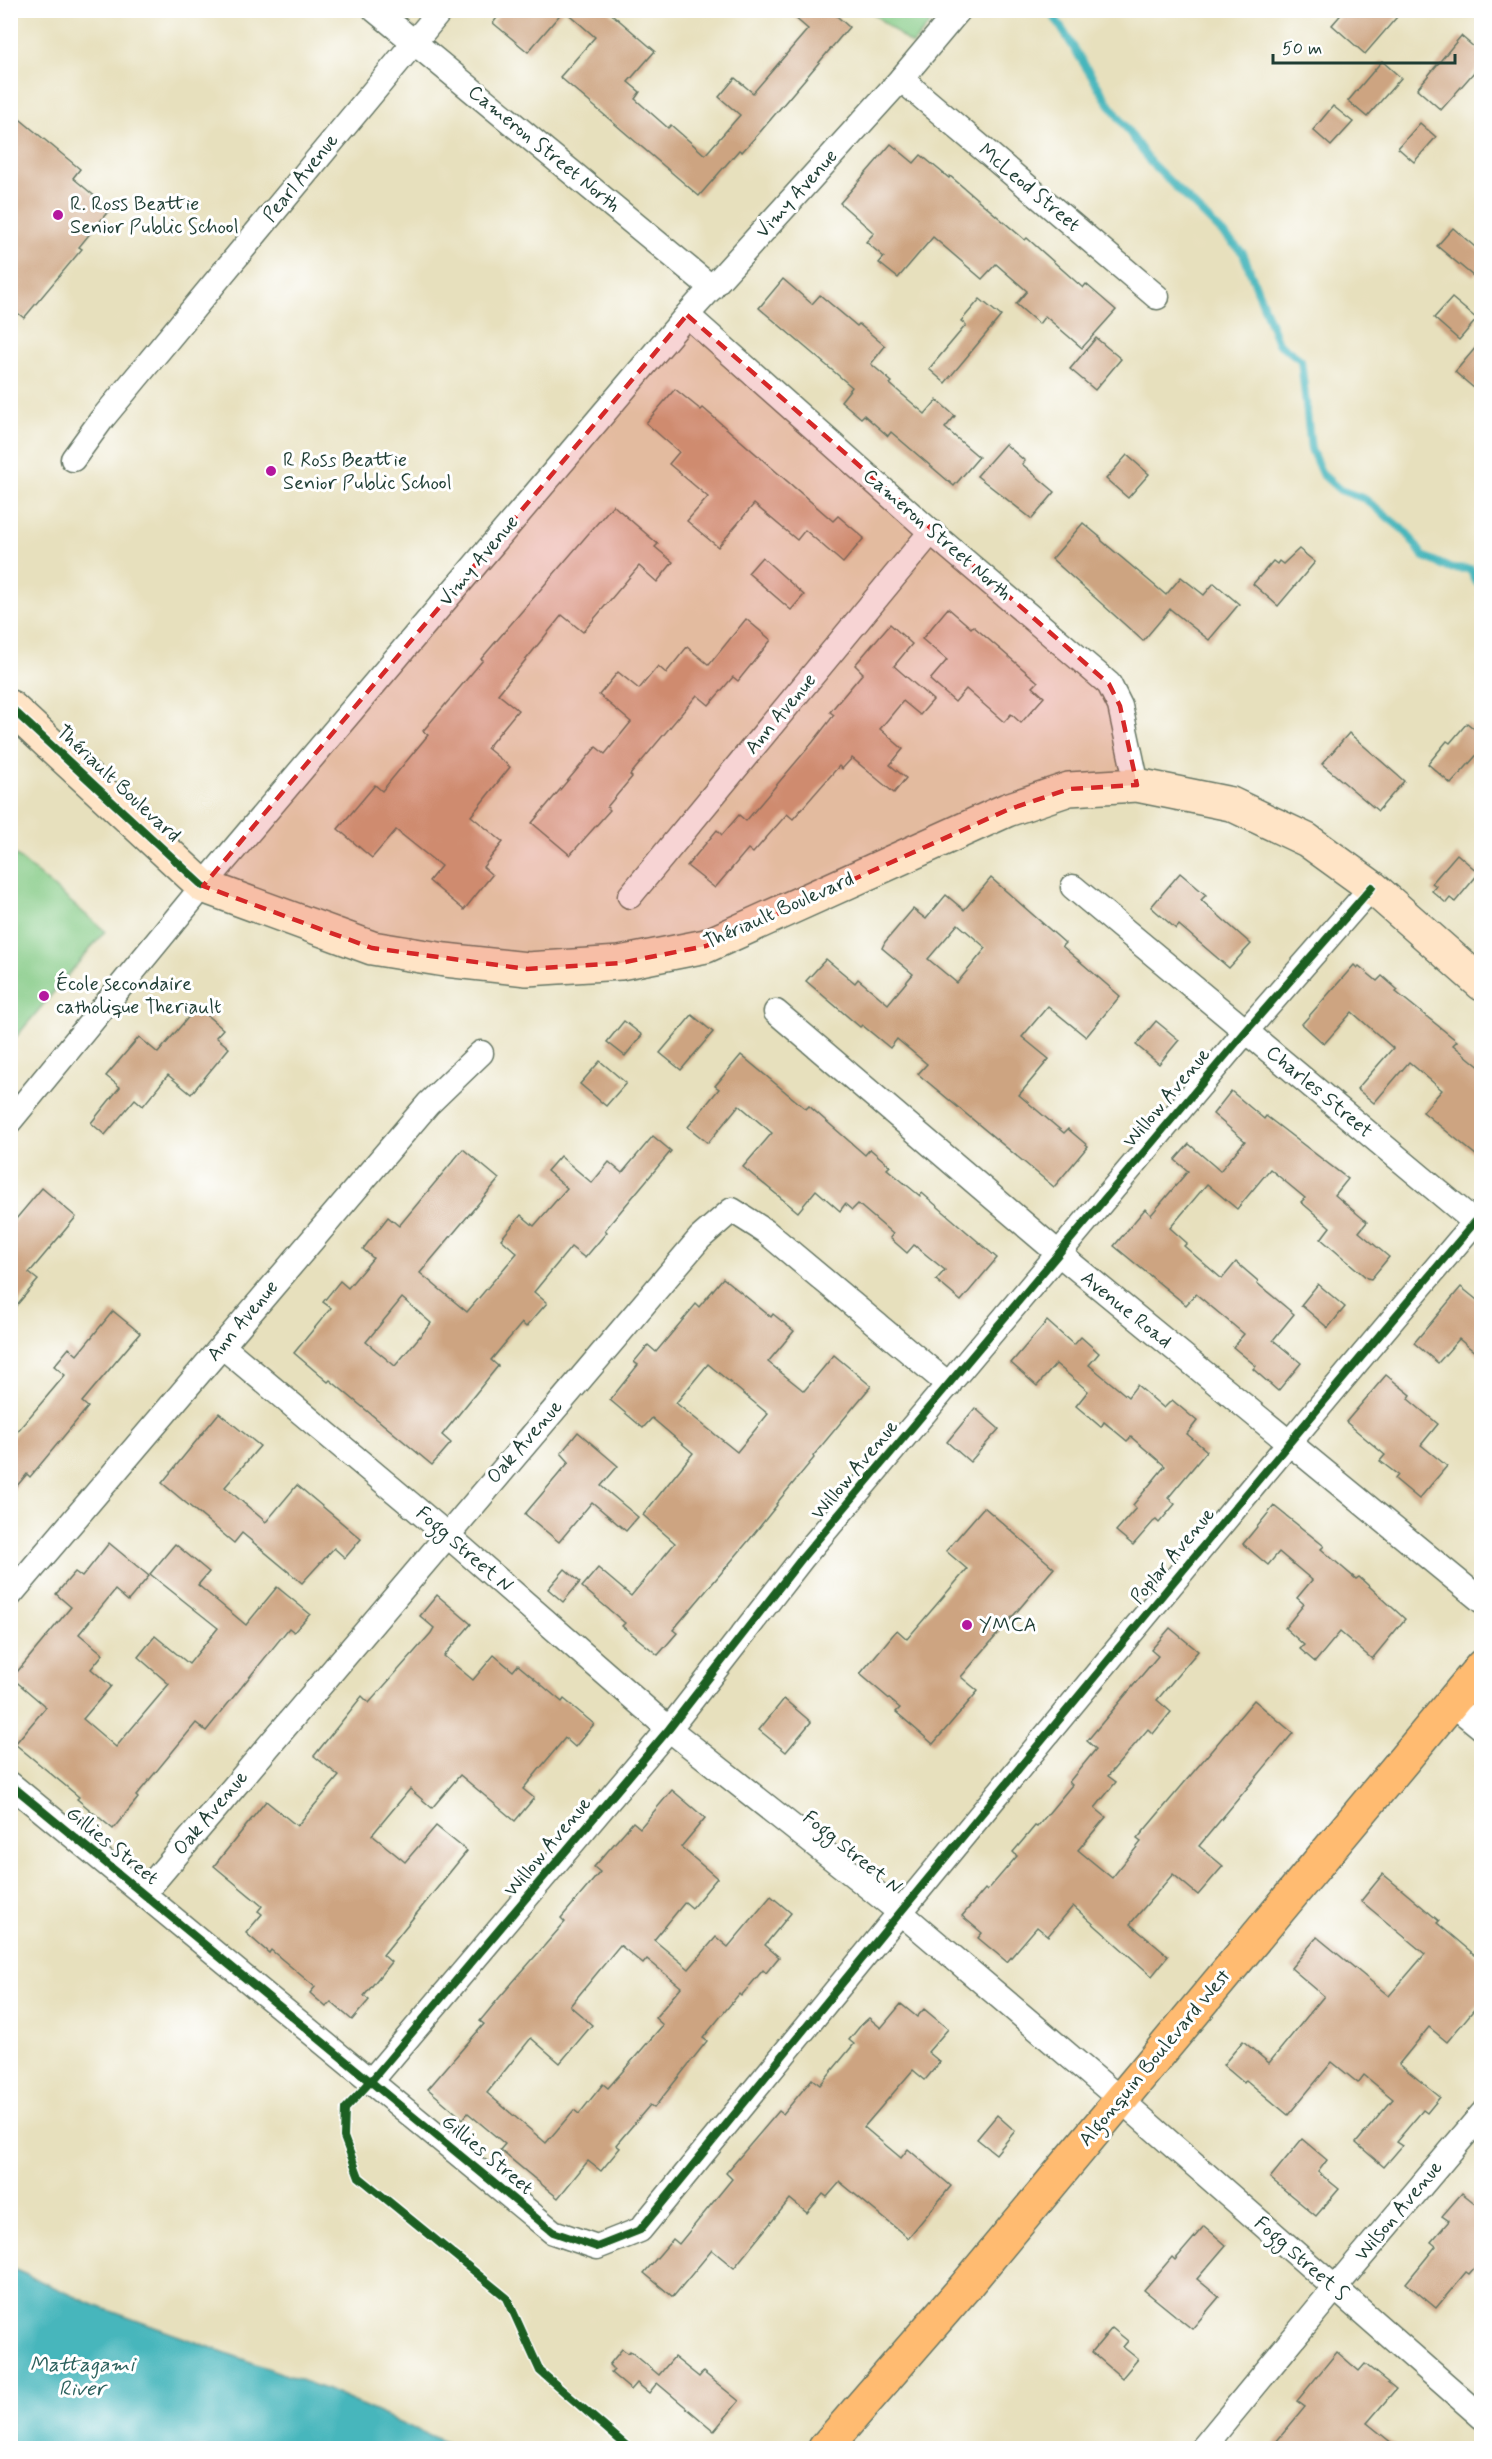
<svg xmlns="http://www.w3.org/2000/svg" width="1492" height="2459" font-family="Mynerve,sans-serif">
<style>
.green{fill:#84ca85;stroke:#52845c;stroke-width:1.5}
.water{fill:#46b6bc;stroke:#327a78;stroke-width:1.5}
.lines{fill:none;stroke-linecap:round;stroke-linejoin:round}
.stream{stroke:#46b6bc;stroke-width:8}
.building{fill:#cda481;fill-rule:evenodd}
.minor-casing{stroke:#657664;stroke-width:27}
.secondary-casing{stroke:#657664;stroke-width:36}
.primary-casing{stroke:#657664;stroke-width:36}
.minor{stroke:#fff;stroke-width:24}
.secondary{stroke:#ffe4c6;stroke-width:33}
.primary{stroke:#ffbb71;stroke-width:33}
.cycleway-casing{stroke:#fff;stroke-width:11}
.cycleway{stroke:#1b5e20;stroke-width:8}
.marked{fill:#d62828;fill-opacity:0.2;stroke:#d62828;stroke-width:4.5;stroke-dasharray:12 8;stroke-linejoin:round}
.poi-dot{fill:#b5179e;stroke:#fff;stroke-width:2}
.labels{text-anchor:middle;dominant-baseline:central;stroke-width:6;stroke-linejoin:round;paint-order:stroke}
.street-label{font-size:20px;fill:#1f3d34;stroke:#fff}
.poi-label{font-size:20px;fill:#1f3d34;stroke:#fff;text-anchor:start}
.water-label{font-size:21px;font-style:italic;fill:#2b615d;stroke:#fff}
</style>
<rect width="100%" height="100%" fill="#fff"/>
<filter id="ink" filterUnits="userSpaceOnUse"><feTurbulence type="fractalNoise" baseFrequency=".0167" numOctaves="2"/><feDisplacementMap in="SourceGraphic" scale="12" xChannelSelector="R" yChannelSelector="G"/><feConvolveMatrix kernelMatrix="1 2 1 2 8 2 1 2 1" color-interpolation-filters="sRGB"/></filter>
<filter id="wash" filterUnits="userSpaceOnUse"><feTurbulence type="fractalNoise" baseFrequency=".008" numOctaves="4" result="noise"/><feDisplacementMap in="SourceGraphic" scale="24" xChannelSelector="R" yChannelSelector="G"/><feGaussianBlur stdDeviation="1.35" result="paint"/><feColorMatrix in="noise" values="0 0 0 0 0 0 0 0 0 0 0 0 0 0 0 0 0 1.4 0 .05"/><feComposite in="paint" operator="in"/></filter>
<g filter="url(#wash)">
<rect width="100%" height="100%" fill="#e7e0bd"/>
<g class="green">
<path d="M870 11H940L912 45Z"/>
<path d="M11 851 105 931 11 1043Z"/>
</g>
<path class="water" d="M11 2268 94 2305 325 2389 458 2448H11Z"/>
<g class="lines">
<path class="stream" d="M1050 10 1106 99 1150 162 1243 253 1278 343 1301 360 1311 449 1322 474 1340 490 1365 499 1407 533 1423 556 1449 568 1471 569 1474 579 1482 586"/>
</g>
<g id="blocks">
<g class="building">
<path d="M503 10H564L528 52 493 23Z"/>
<path d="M564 10H607L655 51 628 82 640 92 635 99 668 128 671 125 705 155 740 115 719 97 735 78 753 93 808 29 786 10H830L849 27 760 132 742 152 739 150 699 196 560 77 595 37Z"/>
<path d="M1345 10H1403L1365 54 1332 25Z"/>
<path d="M1461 36 1482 54V63L1441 110 1417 89Z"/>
<path d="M1382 61 1401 78 1367 117 1348 101Z"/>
<path d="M1333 106 1353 122 1331 146 1313 130Z"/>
<path d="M10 111 80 169 73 178 110 209 79 247 82 249 24 318 10 307Z"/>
<path d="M1420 123 1436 137 1414 162 1398 148Z"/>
<path d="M891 144 914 163 921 155 949 178 950 176 1025 240 1027 238 1083 288 1086 284 1116 310 1082 348 1045 316 1039 324 1016 304 1027 291 996 264 982 279 933 237 898 278 879 263 884 257 866 242 874 233 840 203Z"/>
<path d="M1453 228 1482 253V265L1473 276 1437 246Z"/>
<path d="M783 279 812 304 820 295 857 326 859 324 885 346 871 364 892 382 890 384 925 414 937 400 955 416 945 428 979 457 954 486 891 432 888 436 864 415 861 418 841 401 852 387 759 308Z"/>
<path d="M1452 298 1477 319 1459 340 1434 318Z"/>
<path d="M980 299 1001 316 945 383 929 369 966 325 961 321Z"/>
<path d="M1096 338 1121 359 1095 390 1070 369Z"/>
<path d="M1482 340V395L1455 372Z"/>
<path d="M675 389 701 410 703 408 833 521 838 516 864 538 843 563 805 530 797 540 754 504 718 547 687 521 708 497 669 464 679 452 646 423Z"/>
<path d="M1005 444 1025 461 1022 464 1055 492 1032 519 977 476Z"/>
<path d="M1127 455 1149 474 1128 498 1106 479Z"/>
<path d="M613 505 658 544 655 547 673 562 657 582 639 566 583 632 562 615 498 694 518 710 487 748 510 767 471 816 503 842 483 867 492 875 464 910 429 881 441 866 396 830 372 858 338 829 375 785 382 791 428 735 423 731 483 660 481 659Z"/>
<path d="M1083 523 1101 538 1102 541 1166 595 1181 577 1204 595 1214 583 1239 604 1209 640 1170 609 1143 641 1052 559Z"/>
<path d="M1299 549 1315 562 1278 606 1253 584 1273 561 1277 564 1279 561 1283 564Z"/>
<path d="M762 557 804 595 791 610 748 573Z"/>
<path d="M948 608 971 628 973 626 1038 682 1033 687 1044 697 1021 723 1011 714 1004 722 966 689 955 702 930 680 947 660 922 639Z"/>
<path d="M746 619 771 640 738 681 733 677 709 705 697 695 630 775 632 777 607 807 610 810 570 855 532 823 596 747 605 754 631 722 599 695 618 672 639 689 658 666 666 673 687 647 709 665Z"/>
<path d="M890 624 912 644 894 666 933 700 920 715 903 701 880 729 903 749 890 765 906 778 894 793 852 758 842 769 839 766 793 819 787 814 753 853 748 849 715 888 687 866 717 830 722 835 739 815 746 821 813 742 834 715 830 712 863 673 855 665Z"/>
<path d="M1467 723 1482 735V749L1451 784 1428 764 1447 741 1450 743Z"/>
<path d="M1349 733 1404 781 1378 811 1322 764Z"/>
<path d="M1457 854 1479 873 1455 902 1450 898 1446 903 1432 891 1436 886 1432 883Z"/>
<path d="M1180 873 1206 895 1201 900 1251 944 1229 968 1179 925 1176 929 1151 907Z"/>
<path d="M991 878 1065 943 1062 946 1120 996 1086 1037 1048 1006 1022 1037 1049 1059 1019 1095 1064 1133 1068 1129 1088 1146 1054 1187 918 1074 927 1064 897 1039 890 1048 862 1025 860 1027 806 981 826 959 855 983 858 979 888 1004 913 974 882 948 885 942 913 909 926 919 946 895 964 910ZM958 924 986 948 957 983 928 959Z"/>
<path d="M1354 965 1357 968 1359 966 1377 981 1382 976 1398 990 1396 992 1457 1041 1453 1045 1482 1069V1160L1423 1112 1442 1090 1409 1062 1374 1103 1357 1089 1393 1048 1352 1012 1324 1044 1302 1024Z"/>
<path d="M197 1007 223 1029 216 1037 229 1048 191 1094 168 1075 143 1106 135 1099 105 1135 91 1123 120 1087 106 1076 139 1037 158 1053Z"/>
<path d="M692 1015 713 1032 681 1070 660 1053Z"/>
<path d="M624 1021 642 1035 625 1056 607 1042Z"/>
<path d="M1156 1021 1179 1040 1159 1064 1136 1045Z"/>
<path d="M741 1055 806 1109 809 1106 865 1155 870 1149 890 1166 887 1169 920 1196 922 1193 997 1258 961 1301 936 1280 945 1270 914 1245 907 1253 890 1238 893 1234 858 1204 852 1210 845 1204 840 1211 816 1190 798 1212 743 1167 772 1133 739 1105 708 1143 688 1127 719 1089 715 1086Z"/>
<path d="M600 1061 626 1083 606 1106 580 1084Z"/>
<path d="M1231 1091 1264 1119 1266 1116 1348 1179 1335 1195 1367 1222 1359 1232 1389 1257 1371 1279 1367 1278 1321 1239 1330 1227 1301 1202 1305 1198 1270 1169 1237 1209 1207 1184 1170 1228 1187 1243 1184 1246 1222 1279 1236 1262 1258 1281 1257 1283 1294 1314 1273 1340 1301 1363 1278 1391 1253 1369 1256 1366 1233 1347 1244 1334 1196 1294 1186 1305 1114 1246 1145 1209 1151 1215 1188 1171 1175 1160 1189 1144 1220 1171 1245 1141 1213 1114Z"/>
<path d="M653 1136 671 1151 605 1230 607 1232 585 1258 571 1247 534 1292 547 1303 526 1327 522 1323 491 1360 498 1366 442 1435 451 1443 432 1465 330 1380 328 1382 294 1353 331 1308 323 1302 340 1281 348 1288 373 1258 363 1249 388 1217 399 1226 463 1149 499 1179 420 1273 467 1312 517 1253 501 1239 521 1215 534 1226 567 1188 547 1171 560 1156 592 1183 609 1162 622 1173ZM402 1298 431 1323 395 1366 366 1342Z"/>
<path d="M42 1188 76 1217 29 1273 38 1280 10 1313V1226Z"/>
<path d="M723 1278 771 1317 773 1314 794 1331 768 1362 804 1391 834 1355 871 1386 813 1456 814 1458 776 1504 777 1505 750 1539 673 1630 677 1633 658 1655 622 1626 625 1623 582 1587 598 1568 631 1596 675 1543 643 1515 693 1453 652 1418 643 1428 610 1400 638 1365 634 1362 648 1345 656 1352 696 1304 699 1307ZM708 1364 768 1414 737 1452 676 1403Z"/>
<path d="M1318 1284 1345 1307 1328 1328 1301 1305Z"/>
<path d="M1461 1287 1482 1304V1358L1459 1339 1438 1363 1414 1343Z"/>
<path d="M113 1311 140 1333 82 1402 88 1407 30 1477 27 1474 10 1494V1440L65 1375 54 1366 69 1348 77 1355Z"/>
<path d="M1047 1321 1074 1345 1081 1337 1099 1353 1089 1365 1128 1397 1137 1385 1164 1408 1172 1400 1197 1421 1187 1434 1207 1451 1168 1498 1175 1504 1159 1523 1156 1520 1153 1522 1133 1545 1116 1531 1136 1508 1133 1505 1165 1466 1131 1437 1127 1441 1104 1422 1101 1427 1076 1406 1088 1391 1056 1364 1037 1386 1011 1363Z"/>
<path d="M1386 1375 1411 1395 1408 1399 1438 1424 1421 1445 1447 1466 1419 1499 1395 1479 1398 1475 1380 1461 1385 1455 1346 1422Z"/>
<path d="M975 1408 999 1429 970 1462 947 1442Z"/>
<path d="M219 1413 260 1446 225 1487 266 1522 297 1485 361 1539 345 1558 334 1548 302 1583 242 1533 234 1543 162 1483Z"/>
<path d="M578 1432 618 1466 601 1486 638 1517 626 1531 592 1502 559 1542 525 1514 569 1462 561 1453Z"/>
<path d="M1274 1506 1324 1546 1321 1549 1356 1579 1359 1577 1405 1619 1372 1659 1340 1632 1315 1662 1300 1649 1304 1645 1285 1628 1304 1604 1297 1598 1312 1580 1279 1552 1268 1565 1243 1544Z"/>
<path d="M984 1507 1054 1568 961 1677 978 1691 933 1744 896 1712 900 1708 860 1674 897 1630 907 1639 967 1569 946 1551Z"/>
<path d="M109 1543 149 1576 128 1601 115 1590 79 1634 103 1654 91 1669 111 1686 83 1719 116 1747 169 1684 138 1657 155 1636 189 1664 218 1628 150 1574 175 1544 209 1572 198 1585 246 1625 277 1587 310 1614 294 1632 289 1628 206 1731 196 1723 136 1796 138 1798 113 1829 77 1799 79 1797 15 1744 46 1707 12 1678 71 1607 56 1594 75 1572 82 1577Z"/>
<path d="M565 1569 580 1582 563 1602 548 1589Z"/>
<path d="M437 1595 471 1624 444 1656 473 1680 494 1655 513 1671 518 1665 562 1702 564 1699 594 1724 575 1747 565 1738 523 1789 534 1798 515 1821 460 1775 432 1808 410 1789 372 1835 405 1862 436 1826 467 1851 383 1955 391 1962 364 1996 369 2000 352 2020 331 2002 326 2007 310 1993 315 1987 271 1950 269 1953 246 1933 262 1914 258 1911 262 1906 214 1866 266 1801 297 1826 339 1776 314 1756 362 1696 369 1703 431 1633 434 1628 420 1616Z"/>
<path d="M1170 1628 1198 1651 1157 1700 1171 1712 1153 1734 1148 1729 1108 1776 1116 1782 1095 1808 1106 1817 1078 1850 1112 1878 1141 1842 1137 1839 1254 1700 1293 1733 1199 1846 1223 1866 1198 1895 1173 1874 1130 1924 1168 1956 1152 1976 1073 1906 1048 1936 1037 1927 1007 1962 978 1938 982 1933 962 1916 985 1889 987 1891 1017 1856 1013 1852 1035 1826 1037 1827 1072 1785 1069 1782 1096 1749 1087 1741 1158 1656 1151 1650Z"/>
<path d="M784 1699 811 1722 786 1752 759 1730Z"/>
<path d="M672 1790 705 1818 681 1847 717 1878 692 1908 685 1902 654 1940 689 1969 716 1937 728 1947 771 1896 791 1913 765 1945 779 1957 766 1973 763 1970 741 1996 739 1994 703 2038 707 2041 654 2108 650 2105 616 2145 620 2148 601 2171 588 2161 558 2198 500 2150 505 2144 468 2113 463 2119 428 2089 484 2024 480 2021 499 1998 565 1922 561 1918 600 1872 594 1867 633 1822 640 1828ZM620 1945 643 1964 647 1959 681 1987 655 2018 663 2025 637 2055 608 2088 603 2084 579 2114 574 2110 546 2143 487 2093 531 2038 560 2063 592 2025 570 2006Z"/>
<path d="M1383 1874 1439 1921 1437 1923 1482 1961V2000L1447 2042 1429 2027 1399 2064 1440 2097 1427 2113 1423 2110 1396 2142 1402 2146 1384 2167 1356 2143 1393 2099 1364 2075 1358 2083 1332 2062 1288 2115 1246 2080 1244 2083 1223 2065 1243 2041 1269 2063 1324 1996 1291 1968 1317 1937 1389 1996 1425 1954 1361 1901Z"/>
<path d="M901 2004 917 2017 924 2009 948 2029 928 2052 940 2062 925 2080 913 2070 864 2127 901 2158 908 2149 951 2186 908 2238 840 2182 827 2197 823 2194 807 2213 790 2199 734 2268 712 2250 673 2297 644 2273 673 2239 679 2244 732 2179 726 2173 779 2111 783 2114 812 2079 820 2085 854 2044 849 2040 861 2025 869 2018 881 2028Z"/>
<path d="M997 2115 1015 2131 996 2154 977 2139Z"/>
<path d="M1302 2139 1327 2160 1318 2172 1339 2189 1316 2216 1270 2178Z"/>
<path d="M1462 2193 1482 2209V2259L1469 2274 1466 2272 1436 2308 1406 2283 1436 2246 1431 2242 1449 2221 1442 2216Z"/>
<path d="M1204 2226 1226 2245 1197 2279 1219 2297 1192 2329 1144 2290 1172 2257 1175 2260Z"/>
<path d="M1112 2328 1128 2341 1123 2347 1138 2359 1122 2378 1092 2352Z"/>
<path d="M622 2349 628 2353 630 2351 659 2375 674 2357 699 2377 703 2372 739 2401 714 2431 657 2383 649 2393 637 2383 631 2390 611 2373 614 2370 609 2365Z"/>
<path d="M1337 2352 1359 2371 1365 2364 1396 2389 1367 2423 1398 2448H1271L1305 2407 1297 2401Z"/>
</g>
</g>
</g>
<g filter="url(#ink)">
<use href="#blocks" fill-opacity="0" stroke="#657664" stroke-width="1.5"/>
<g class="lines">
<defs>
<g id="minor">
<path d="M375 10 712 288"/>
<path d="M901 79 1157 297"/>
<path d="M687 315 931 532 1109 684 1120 706 1137 785"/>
<path d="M73 459 102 419 441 10"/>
<path d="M1073 887 1482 1228"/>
<path d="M630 896 931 532"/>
<path d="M776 1012 1058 1253 1482 1601"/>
<path d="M10 1121 203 886 687 315 901 79 959 10"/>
<path d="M222 1346 446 1534 669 1729 900 1912 1121 2100 1482 2417"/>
<path d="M10 1595 428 1104 481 1053"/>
<path d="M1450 1702 1482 1728"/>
<path d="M10 1784 553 2232 597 2247 640 2230C916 1892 1193 1555 1475 1222"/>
<path d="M144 1893 700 1238 732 1210 765 1231 949 1385"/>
<path d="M371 2081 669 1729 803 1557 1246 1031 1372 887"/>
<path d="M1203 2448 1334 2289 1482 2114"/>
</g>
<path id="secondary" d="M10 707 203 886 372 948 445 960 527 969 620 963 706 946 1007 810 1069 789 1137 785 1231 804 1307 840 1372 887 1482 984"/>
<path id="primary" d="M825 2448 964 2288 1482 1666"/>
</defs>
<use href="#minor" class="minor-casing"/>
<use href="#secondary" class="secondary-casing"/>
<use href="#primary" class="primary-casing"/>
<use href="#minor" class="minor"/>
<use href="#secondary" class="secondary"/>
<use href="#primary" class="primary"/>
<defs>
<g id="cycleway">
<path d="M10 707 203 886"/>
<path d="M10 1784 553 2232 597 2247 640 2230C916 1892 1193 1555 1475 1222"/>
<path d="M629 2448 540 2371 507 2298 359 2177 344 2137 345 2109 371 2081 669 1729 803 1557 1246 1031 1372 887"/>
</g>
</defs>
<use href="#cycleway" class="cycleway-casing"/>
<use href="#cycleway" class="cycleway"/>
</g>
</g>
<path class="marked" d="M687 315 1109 684 1120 706 1137 785 1069 789 1007 810 706 946 620 963 527 969 372 948 203 886Z"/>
<g class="poi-dot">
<circle cx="58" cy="215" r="6"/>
<circle cx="271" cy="471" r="6"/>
<circle cx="44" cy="996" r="6"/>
<circle cx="967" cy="1625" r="6"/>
</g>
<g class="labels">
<g class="street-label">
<text transform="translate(544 149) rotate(39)">Cameron Street North</text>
<text transform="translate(301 178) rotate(-51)">Pearl Avenue</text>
<text transform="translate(1029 188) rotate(40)">McLeod Street</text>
<text transform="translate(797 194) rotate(-48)">Vimy Avenue</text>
<text transform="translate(937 535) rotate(41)">Cameron Street North</text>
<text transform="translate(479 561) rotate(-50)">Vimy Avenue</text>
<text transform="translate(781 714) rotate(-50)">Ann Avenue</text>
<text transform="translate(118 784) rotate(43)">Thériault Boulevard</text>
<text transform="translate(779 911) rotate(-24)">Thériault Boulevard</text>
<text transform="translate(1319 1092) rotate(40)">Charles Street</text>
<text transform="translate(1167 1098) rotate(-50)">Willow Avenue</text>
<text transform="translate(1126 1310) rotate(39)">Avenue Road</text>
<text transform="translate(243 1321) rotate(-50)">Ann Avenue</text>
<text transform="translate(525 1442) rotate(-49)">Oak Avenue</text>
<text transform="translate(855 1470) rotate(-50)">Willow Avenue</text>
<text transform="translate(464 1550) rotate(41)">Fogg Street N</text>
<text transform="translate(1173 1556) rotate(-50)">Poplar Avenue</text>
<text transform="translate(211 1813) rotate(-50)">Oak Avenue</text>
<text transform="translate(112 1846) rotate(39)">Gillies Street</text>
<text transform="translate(548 1847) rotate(-50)">Willow Avenue</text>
<text transform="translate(852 1853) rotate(39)">Fogg Street N</text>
<text transform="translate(1155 2058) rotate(-50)">Algonquin Boulevard West</text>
<text transform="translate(487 2155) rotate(40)">Gillies Street</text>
<text transform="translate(1399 2211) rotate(-50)">Wilson Avenue</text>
<text transform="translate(1301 2259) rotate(41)">Fogg Street S</text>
</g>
<g class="poi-label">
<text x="70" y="204">R. Ross Beattie<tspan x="70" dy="23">Senior Public School</tspan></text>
<text x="283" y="460">R Ross Beattie<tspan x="283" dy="23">Senior Public School</tspan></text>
<text x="56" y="984">École secondaire<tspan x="56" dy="23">catholique Theriault</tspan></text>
<text x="979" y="1625">YMCA</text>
</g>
<g class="water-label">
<text x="82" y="2365">Mattagami<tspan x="82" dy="24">River</tspan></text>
</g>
</g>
<rect width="1492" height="2459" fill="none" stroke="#fff" stroke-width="36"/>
<path d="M1273 54v9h182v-9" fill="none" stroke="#1f3d34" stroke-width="3"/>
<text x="1282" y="54" font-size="18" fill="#1f3d34" stroke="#ffffff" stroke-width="4.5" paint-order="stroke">50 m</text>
</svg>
